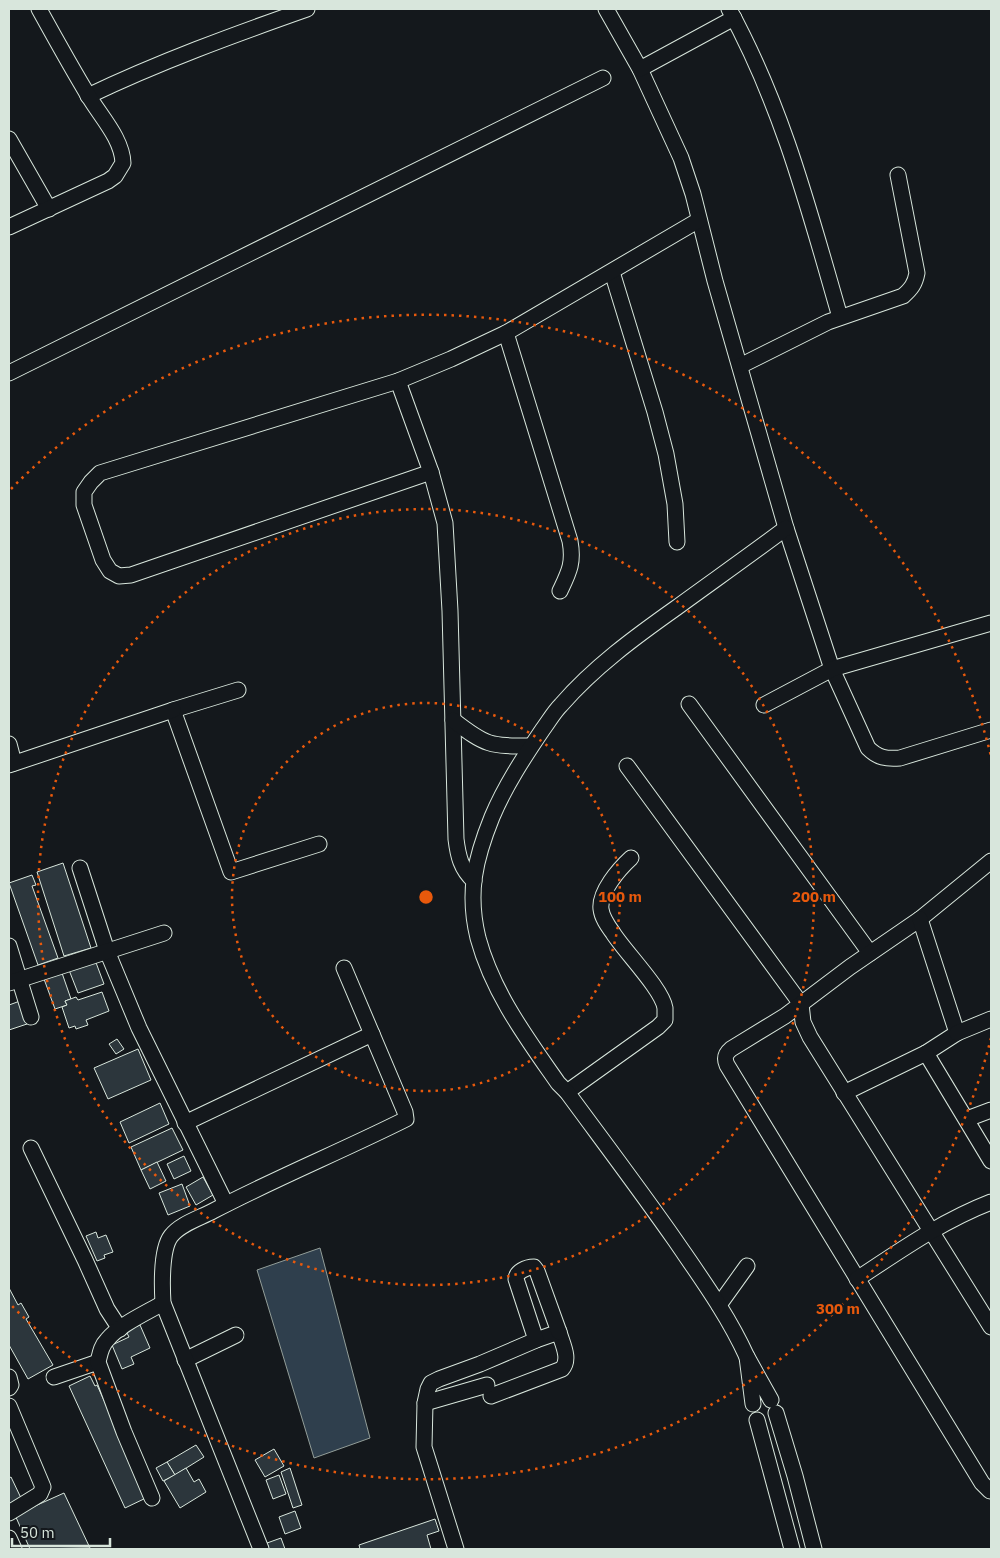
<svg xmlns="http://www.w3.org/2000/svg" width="1000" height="1558" font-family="'IBM Plex Sans',sans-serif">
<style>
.water{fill:#2f3f4d;stroke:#939e99}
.building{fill:#2c363c;stroke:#d8e6dc}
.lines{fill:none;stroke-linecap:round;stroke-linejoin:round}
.minor-casing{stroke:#d8e6dc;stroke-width:17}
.minor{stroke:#14181c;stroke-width:15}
.ring{fill:none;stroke:#e8590c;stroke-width:2.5;stroke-dasharray:2.5 5}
.centre{fill:#e8590c;stroke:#14181c;stroke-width:2.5}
.ring-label{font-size:15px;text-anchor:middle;font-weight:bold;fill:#e8590c;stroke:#14181c;stroke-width:4;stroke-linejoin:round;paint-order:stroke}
</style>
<rect width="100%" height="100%" fill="#14181c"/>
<path class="water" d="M320 1248 370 1438 314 1458 257 1270Z"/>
<g class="building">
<path d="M63 863 91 948 64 956 37 872Z"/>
<path d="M32 875 36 885 32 886 58 958 38 965 9 883Z"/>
<path d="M95 960 104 984 78 993 69 970Z"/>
<path d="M62 973 71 999 65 1001 67 1005 55 1009 44 979Z"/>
<path d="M102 992 109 1011 86 1020 88 1025 76 1029 75 1026 69 1028 62 1007 67 1005 65 1001 76 997 78 1000Z"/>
<path d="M20 1001 27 1024 9 1030V1005Z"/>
<path d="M117 1039 124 1049 116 1054 109 1044Z"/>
<path d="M138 1049 151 1080 108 1099 94 1068Z"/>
<path d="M160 1103 169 1124 129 1143 120 1122Z"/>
<path d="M172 1128 183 1150 141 1170 131 1147Z"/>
<path d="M184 1156 191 1171 174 1179 167 1164Z"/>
<path d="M157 1162 166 1181 150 1189 141 1170Z"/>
<path d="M203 1177 213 1195 196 1205 186 1187Z"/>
<path d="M182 1184 190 1206 168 1215 159 1193Z"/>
<path d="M96 1232 98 1238 106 1235 113 1252 104 1255 105 1258 97 1261 86 1236Z"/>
<path d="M9 1288 18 1305 21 1303 29 1317 26 1319 53 1365 28 1379 9 1345Z"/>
<path d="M140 1325 150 1348 131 1357 134 1364 122 1369 112 1345 129 1337 126 1331Z"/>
<path d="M90 1376 95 1386 97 1385 148 1497 125 1508 69 1386Z"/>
<path d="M196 1445 204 1457 175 1475 167 1462Z"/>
<path d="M274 1449 284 1466 265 1477 255 1460Z"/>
<path d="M167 1462 175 1475 163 1481 156 1468Z"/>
<path d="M186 1468 194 1482 199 1479 206 1492 180 1508 164 1481Z"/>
<path d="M290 1468 302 1505 293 1508 281 1472Z"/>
<path d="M279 1475 286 1494 273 1499 266 1480Z"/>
<path d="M11 1477 21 1498 9 1504V1478Z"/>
<path d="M64 1493 90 1548 30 1549 15 1515Z"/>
<path d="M295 1511 301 1528 285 1534 279 1517Z"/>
<path d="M435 1519 439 1531 427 1535 431 1549H360L359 1545Z"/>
<path d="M281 1538 285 1549H269L267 1543Z"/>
</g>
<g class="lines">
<defs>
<g id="minor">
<path d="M606 9 640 69 681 158 693 194 715 281 786 528 832 669 868 748C878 758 886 759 900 758L991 730"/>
<path d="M729 9C783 108 809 210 840 317"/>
<path d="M640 69 734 18"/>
<path d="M88 96C159 62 233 35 307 9"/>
<path d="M9 139 49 209"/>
<path d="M9 227 108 181 115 176 123 163C122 138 100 116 88 95 71 67 55 38 39 9"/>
<path d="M612 272 655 412 666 454 675 504 677 542"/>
<path d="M506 333 570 541C574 563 569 572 560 591"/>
<path d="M740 366 828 322 903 296C911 289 915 284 917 273L898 175"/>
<path d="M9 373 603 78"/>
<path d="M398 381 431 472 445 523 450 611 456 839C458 856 461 869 474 881"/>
<path d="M431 472 131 575 119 576 110 571 103 560 84 505V492L91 482 100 473 398 381 451 359 506 333 699 220"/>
<path d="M238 690 173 710 231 872 319 844"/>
<path d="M689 704 870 953"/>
<path d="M764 705 832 669 991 623"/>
<path d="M453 720C486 746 490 746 531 746"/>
<path d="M9 744 14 763"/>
<path d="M9 765 173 710"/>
<path d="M627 766 801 1004 803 1022 810 1037 991 1327"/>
<path d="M991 861 920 919 850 967 785 1016 731 1049C725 1054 724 1058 727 1065L982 1483 990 1491 991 1490"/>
<path d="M80 868 107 951 139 1028 226 1204"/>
<path d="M920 919 957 1033 926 1053 991 1161"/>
<path d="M9 946 31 1017"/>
<path d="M9 983 164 933"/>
<path d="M957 1033 991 1019"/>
<path d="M567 1092 658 1027 665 1020C665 1016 665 1012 665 1008 662 989 625 952 613 933 608 926 602 918 601 909 599 892 619 869 631 858"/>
<path d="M844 1093 926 1053"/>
<path d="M967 1119 991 1110"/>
<path d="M185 1123 372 1034"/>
<path d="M31 1148 85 1260 107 1309 120 1329"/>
<path d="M857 1279C901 1250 942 1221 991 1202"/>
<path d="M719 1305 747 1266"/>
<path d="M747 1357C728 1315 701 1278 675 1240 640 1190 603 1141 567 1092L558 1083C526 1037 493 993 478 938 467 893 475 859 492 817 505 786 524 757 543 729 549 721 554 712 561 705 594 667 635 637 676 608 713 581 750 555 786 528"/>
<path d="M185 1360 236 1335"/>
<path d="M9 1377 11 1385 9 1388"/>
<path d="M54 1377 98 1362"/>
<path d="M491 1396 562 1369C571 1359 562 1343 559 1332L536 1340"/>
<path d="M425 1403 487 1385"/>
<path d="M753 1404 747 1357 771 1400"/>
<path d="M9 1406 43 1487 40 1494 9 1513"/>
<path d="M776 1413 795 1476 814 1549"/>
<path d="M757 1420 792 1549"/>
<path d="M152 1498 124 1432 98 1362C100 1354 101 1346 107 1340 119 1325 146 1313 163 1303"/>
<path d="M9 1538 14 1549"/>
<path d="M261 1549 163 1303C162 1286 161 1249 171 1236 180 1224 200 1218 213 1211 276 1178 342 1151 406 1119L405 1112 344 968"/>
<path d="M456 1549 424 1447 425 1403 428 1389 431 1383 439 1379 480 1364 536 1340 516 1279C516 1272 526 1267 534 1267L537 1271 559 1332"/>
</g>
</defs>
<use href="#minor" class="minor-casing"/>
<use href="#minor" class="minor"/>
</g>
<g class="ring">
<circle cx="426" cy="897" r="194"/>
<circle cx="426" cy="897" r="388"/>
<path d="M991 1038A582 582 0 0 1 11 1305M11 489A582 582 0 0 1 991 756"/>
</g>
<circle cx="426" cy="897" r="8" class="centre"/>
<g class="ring-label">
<text x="620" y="902">100 m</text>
<text x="814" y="902">200 m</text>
<text x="838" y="1314">300 m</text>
</g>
<rect width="1000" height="1558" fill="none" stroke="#d8e6dc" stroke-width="20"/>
<path d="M12 1538v8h98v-8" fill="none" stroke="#d8e6dc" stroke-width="2.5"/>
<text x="20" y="1538" font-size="15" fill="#d8e6dc" stroke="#14181c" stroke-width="4" paint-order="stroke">50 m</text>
</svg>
